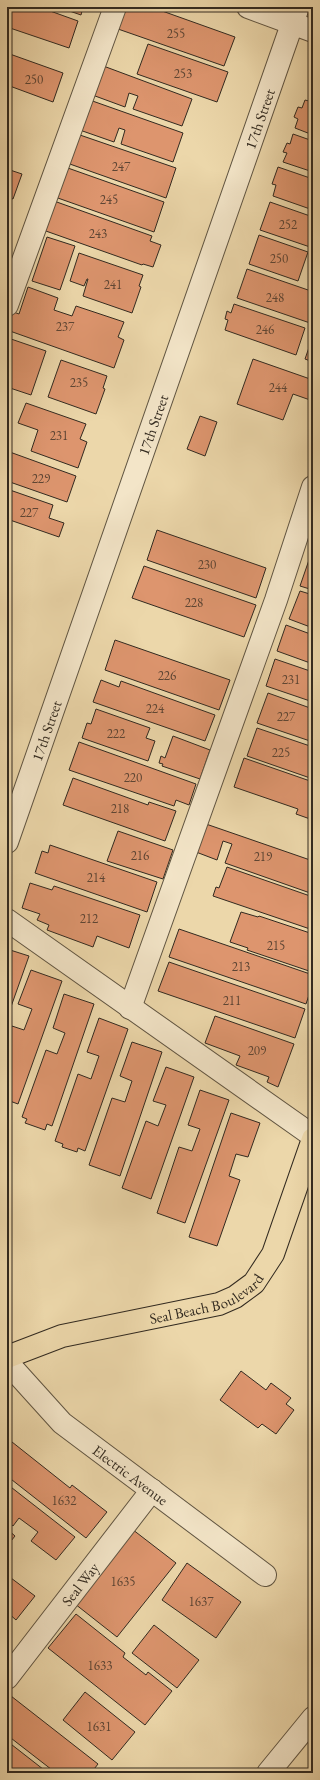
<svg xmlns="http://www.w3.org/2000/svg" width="320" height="1780" font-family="'EB Garamond',serif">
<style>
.building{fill:#dd956e;stroke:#322a20}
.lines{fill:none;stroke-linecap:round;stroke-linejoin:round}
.minor-casing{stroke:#605542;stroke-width:24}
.major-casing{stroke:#322a20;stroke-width:24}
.minor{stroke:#f3e5c8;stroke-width:22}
.major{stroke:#ecd7aa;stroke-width:22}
.labels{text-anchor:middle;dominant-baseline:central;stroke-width:3;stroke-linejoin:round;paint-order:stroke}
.number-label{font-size:13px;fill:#5d4534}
.street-label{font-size:15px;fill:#322a20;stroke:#f3e5c8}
</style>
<rect width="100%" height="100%" fill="#ecd7aa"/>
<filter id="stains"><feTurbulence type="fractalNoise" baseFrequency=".005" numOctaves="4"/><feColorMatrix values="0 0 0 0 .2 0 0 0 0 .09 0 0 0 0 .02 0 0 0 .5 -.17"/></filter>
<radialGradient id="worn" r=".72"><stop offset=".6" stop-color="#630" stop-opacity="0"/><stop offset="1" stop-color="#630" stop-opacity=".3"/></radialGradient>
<g class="building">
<path d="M7 7H39L78 21 69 48 7 27Z"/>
<path d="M58 7H83L81 15Z"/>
<path d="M126 7H151L235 37 224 66 118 29Z"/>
<path d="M148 44 228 72 217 102 137 74Z"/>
<path d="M7 53 63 73 53 102 7 85Z"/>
<path d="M98 64 192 99 182 126 133 109 138 96 129 93 125 107 87 93Z"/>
<path d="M84 98 183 133 173 162 121 144 125 130 119 128 114 142 74 128Z"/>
<path d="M305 100 313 102V135L295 128 298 119 294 117 298 107 302 108Z"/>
<path d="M77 134 176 168 166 198 67 163Z"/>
<path d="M293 134 313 141V172L283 162 287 153 283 152 287 143 290 144Z"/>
<path d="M65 167 164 202 154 232 55 197Z"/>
<path d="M278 167 313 179V210L273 196 276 185 272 184Z"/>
<path d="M7 169 22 174 13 199 7 197Z"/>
<path d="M54 201 152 236 150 241 161 245 153 267 143 264 142 265 43 230Z"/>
<path d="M270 202 313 217V248L260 230Z"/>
<path d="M259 235 308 252 298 281 249 264Z"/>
<path d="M47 237 75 246 60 290 32 281Z"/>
<path d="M79 253 143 275 139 286 141 287 132 313 83 296 88 279H87L84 286 70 281Z"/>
<path d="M247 269 311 291 310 295 313 296V324L237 298Z"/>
<path d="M28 287 58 298 54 310 72 316 76 306 124 322 118 337 124 340 114 368 7 330 8 310 19 314Z"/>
<path d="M234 304 305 328 296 355 225 330 228 320 225 319 227 311 231 313Z"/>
<path d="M313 336V362L305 359Z"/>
<path d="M11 339 46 351 31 395 7 387V349Z"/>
<path d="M253 359 313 380V401L293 394 283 420 237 404Z"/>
<path d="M61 360 107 376 103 388 105 389 96 414 48 397Z"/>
<path d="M26 403 86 424 80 439 87 442 78 468 31 451 38 430 18 423Z"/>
<path d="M200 416 217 422 205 456 187 449Z"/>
<path d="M7 451 76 476 67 502 7 481Z"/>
<path d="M7 489 53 505 49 518 64 523 59 537 7 519Z"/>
<path d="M157 530 266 568 256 598 147 560Z"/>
<path d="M310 557 313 558V590L300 586Z"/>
<path d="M144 566 256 605 244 637 132 598Z"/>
<path d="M300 591 313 595V628L289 619Z"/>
<path d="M286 625 313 635V664L277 651Z"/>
<path d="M115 640 230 680 219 710 105 670Z"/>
<path d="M275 659 313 672V702L266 686Z"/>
<path d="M101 680 119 687 121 681 215 715 205 741 93 702Z"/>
<path d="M268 693 313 709V742L257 723Z"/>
<path d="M96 709 150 728 146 738 155 741 148 761 82 738 87 723 91 724Z"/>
<path d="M257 728 313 747V779L247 756Z"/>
<path d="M173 736 210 750 200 779 162 766 163 764 159 763 161 756 165 758Z"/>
<path d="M79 742 196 784 189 805 176 800 174 806 69 770Z"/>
<path d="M244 758 313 782V820L296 814 298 809 234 787Z"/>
<path d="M73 778 148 805 149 802 176 811 165 841 63 805Z"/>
<path d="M206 824 313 861V894L225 863 232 844 223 841 217 860 196 852Z"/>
<path d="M118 831 173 850 163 879 107 861Z"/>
<path d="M50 845 157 882 147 912 35 873 42 851 48 853Z"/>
<path d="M227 867 313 897V930L213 896 216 887 219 888Z"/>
<path d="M30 883 52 890 54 886 140 915 129 948 97 936 93 947 47 930 49 925 37 920 40 914 22 908Z"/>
<path d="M241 912 258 917 259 916 313 934 312 972 247 950 248 948 230 942Z"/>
<path d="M179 929 313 975V983L306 1004 169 957Z"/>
<path d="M7 949 29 956 7 1018Z"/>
<path d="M169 962 305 1009 295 1038 158 991Z"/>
<path d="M31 970 62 981 18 1104 7 1100V1040L12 1026 24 1030 32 1009 18 1004Z"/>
<path d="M64 994 94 1004 52 1126 47 1124 45 1130 25 1123 27 1119 22 1117 46 1050 57 1054 65 1033 53 1028Z"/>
<path d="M215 1016 294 1044 278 1087 267 1082 269 1077 236 1065 240 1056 205 1043Z"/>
<path d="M99 1018 128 1029 85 1151 78 1148 77 1152 62 1147 63 1144 55 1141 78 1074 91 1079 99 1056 87 1052Z"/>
<path d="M132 1042 162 1052 120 1176 89 1165 112 1098 125 1102 132 1081 120 1076Z"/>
<path d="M166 1067 194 1077 151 1199 122 1188 146 1121 158 1126 166 1105 153 1101Z"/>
<path d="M200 1090 229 1100 185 1223 157 1213 179 1147 192 1151 200 1129 188 1125Z"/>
<path d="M231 1113 260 1123 248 1157 236 1154 229 1176 240 1180 217 1246 189 1237Z"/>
<path d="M241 1371 266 1390 271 1383 291 1398 286 1404 294 1410 276 1434 262 1424 258 1428 220 1400Z"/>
<path d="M7 1438 70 1488 72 1485 107 1512 86 1538 7 1476Z"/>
<path d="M7 1484 75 1537 56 1560 31 1541 38 1532 19 1518 13 1526 7 1521Z"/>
<path d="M128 1526 176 1563 117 1637 70 1600Z"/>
<path d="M7 1529 15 1536 7 1546Z"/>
<path d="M187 1563 241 1602 216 1638 162 1600Z"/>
<path d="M7 1575 35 1596 16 1620 7 1612Z"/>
<path d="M76 1614 125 1653 123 1657 146 1675 148 1672 172 1691 145 1725 48 1648Z"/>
<path d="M154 1625 199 1660 177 1688 132 1653Z"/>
<path d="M85 1692 135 1732 112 1760 63 1720Z"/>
<path d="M11 1696 98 1764 91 1773H56L7 1735V1717L9 1715 7 1713V1701Z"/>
<path d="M7 1741 48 1773H7Z"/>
</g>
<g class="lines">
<defs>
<g id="minor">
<path d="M248 7 313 31"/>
<path d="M7 305 115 7"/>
<path id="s1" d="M7 842 298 7"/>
<path d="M7 920 313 1136"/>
<path d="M130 1008 276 600 313 487"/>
<path id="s2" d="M7 1362 62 1423 265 1575"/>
<path id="s3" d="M7 1678 152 1490"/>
<path d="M268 1773 313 1718"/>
</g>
<g id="major">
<path id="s4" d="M7 1357 62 1336 219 1304 235 1297 254 1283 273 1254 313 1139"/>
</g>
</defs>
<use href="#minor" class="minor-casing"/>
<use href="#major" class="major-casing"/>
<use href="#minor" class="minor"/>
<use href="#major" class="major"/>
</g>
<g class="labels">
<g class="number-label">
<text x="176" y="33">255</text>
<text x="183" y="73">253</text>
<text x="34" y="79">250</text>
<text x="121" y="166">247</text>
<text x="109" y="199">245</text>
<text x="288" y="224">252</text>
<text x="98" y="233">243</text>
<text x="279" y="258">250</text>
<text x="113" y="284">241</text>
<text x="275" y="297">248</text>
<text x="65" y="326">237</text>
<text x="265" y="329">246</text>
<text x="79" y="382">235</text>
<text x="278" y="387">244</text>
<text x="59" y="435">231</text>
<text x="41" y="478">229</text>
<text x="29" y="512">227</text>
<text x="207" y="564">230</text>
<text x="194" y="602">228</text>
<text x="167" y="675">226</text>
<text x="291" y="679">231</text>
<text x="155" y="708">224</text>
<text x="286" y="716">227</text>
<text x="116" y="733">222</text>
<text x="281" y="752">225</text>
<text x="133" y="777">220</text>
<text x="120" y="808">218</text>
<text x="140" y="855">216</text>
<text x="263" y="856">219</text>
<text x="96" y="877">214</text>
<text x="89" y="918">212</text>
<text x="276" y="945">215</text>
<text x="241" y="966">213</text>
<text x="232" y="1000">211</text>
<text x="257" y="1050">209</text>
<text x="64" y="1500">1632</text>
<text x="123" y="1581">1635</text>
<text x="201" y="1601">1637</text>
<text x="100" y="1665">1633</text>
<text x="99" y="1726">1631</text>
</g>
<g class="street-label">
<text stroke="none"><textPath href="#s1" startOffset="766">17th Street</textPath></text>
<text stroke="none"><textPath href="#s1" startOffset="442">17th Street</textPath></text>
<text stroke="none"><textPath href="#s1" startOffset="118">17th Street</textPath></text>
<text stroke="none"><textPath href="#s4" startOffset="209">Seal Beach Boulevard</textPath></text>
<text stroke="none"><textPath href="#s2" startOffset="168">Electric Avenue</textPath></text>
<text stroke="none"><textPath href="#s3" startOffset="119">Seal Way</textPath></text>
</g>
</g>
<rect width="320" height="1780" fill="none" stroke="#ecd7aa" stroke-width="24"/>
<rect x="8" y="8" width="304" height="1764" fill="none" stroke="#322a20" stroke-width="2"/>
<rect x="12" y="12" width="296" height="1756" fill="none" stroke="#322a20"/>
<rect width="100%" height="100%" filter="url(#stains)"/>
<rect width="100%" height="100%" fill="url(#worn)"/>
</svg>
